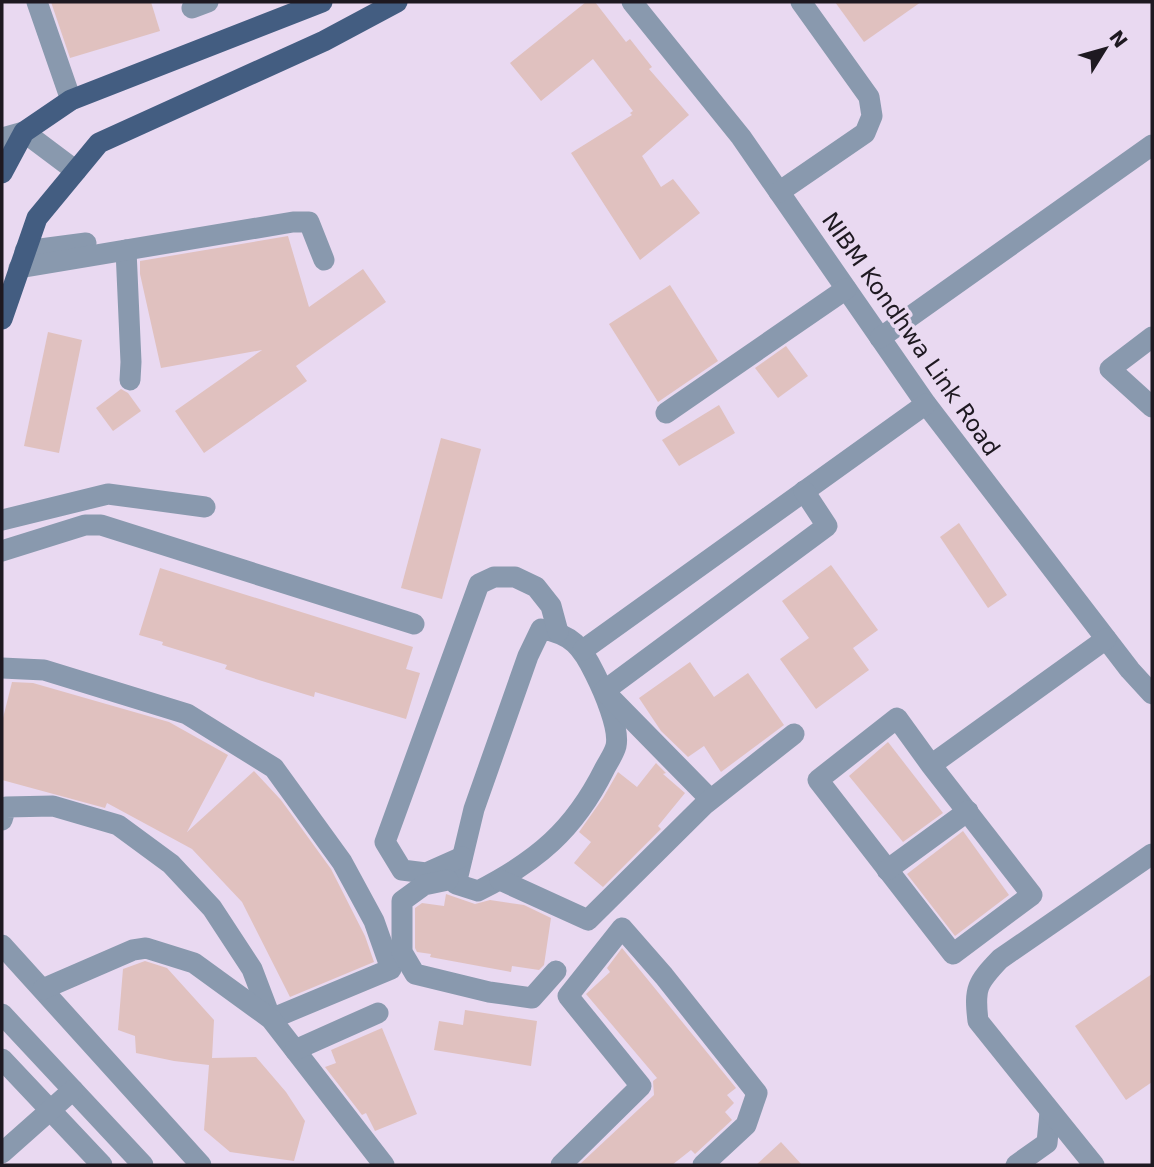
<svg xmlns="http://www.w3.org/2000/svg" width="1154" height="1167" font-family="'DejaVu Sans',sans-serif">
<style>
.building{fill:#e0c1bf}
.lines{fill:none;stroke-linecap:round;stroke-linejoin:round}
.minor{stroke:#8999ae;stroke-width:21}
.major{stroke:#435d81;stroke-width:21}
.labels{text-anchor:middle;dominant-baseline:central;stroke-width:7;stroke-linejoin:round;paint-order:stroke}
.street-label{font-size:23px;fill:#1e1921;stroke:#e9d9f1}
</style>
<rect width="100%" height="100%" fill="#e9d9f1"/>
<g class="building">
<path d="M51 2H151L160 31 70 58Z"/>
<path d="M586 2H595L626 42 630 39 652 67 649 69 689 115 642 156 661 187 673 179 700 213 640 260 571 153 632 115 630 113 633 111 593 59 541 101 510 63Z"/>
<path d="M835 2H921L864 42Z"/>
<path d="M288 236 309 307 363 269 386 302 296 366 307 381 204 453 175 411 262 350 161 368 140 274V261Z"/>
<path d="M670 285 718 361 658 402 609 324Z"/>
<path d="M48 332 82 340 59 453 24 446Z"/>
<path d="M786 346 808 376 778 398 755 368Z"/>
<path d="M121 389 128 393 141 411 113 431 96 408Z"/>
<path d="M719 405 735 433 679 466 662 440Z"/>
<path d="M441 438 481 449 442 599 401 588Z"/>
<path d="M959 523 1007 595 988 608 940 537Z"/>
<path d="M831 565 878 630 853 648 869 670 816 709 780 659 809 638 782 601Z"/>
<path d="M160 568 413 647 406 669 420 673 406 719 315 692 314 697 262 681 225 669 227 665 162 645 163 642 139 635Z"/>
<path d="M690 662 714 697 748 673 784 725 721 772 704 746 688 757 661 731 639 698Z"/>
<path d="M12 682 33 683 169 722 228 755 187 832 254 771 281 800 331 869 365 936 374 962 290 997 242 902 192 849 107 803 105 808 2 780V722Z"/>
<path d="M888 742 943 813 903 842 849 776Z"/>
<path d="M656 763 666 773 663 774 685 793 658 826 661 829 603 887 574 863 591 842 579 832 603 798 618 772 637 787Z"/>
<path d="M963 831 1009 895 955 936 907 874Z"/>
<path d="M446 894 475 904 490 900 524 905 551 918 544 965 539 970 512 966 511 972 430 957 431 954 417 952 415 948V908L422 903 444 906Z"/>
<path d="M622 948 736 1088 727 1095 734 1103 725 1112 732 1120 695 1154 691 1150 672 1165H579L654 1095 653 1081 657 1078 586 994 610 972 607 968Z"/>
<path d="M145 961 167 968 214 1020 212 1058 256 1057 286 1092 305 1121 294 1161 230 1152 204 1130 209 1065 174 1061 136 1053 135 1036 118 1030 123 969Z"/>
<path d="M1152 974V1082L1126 1100 1075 1026Z"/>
<path d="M465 1010 537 1021 531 1066 434 1050 439 1021 463 1025Z"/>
<path d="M382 1028 417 1114 375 1131 366 1113 362 1115 325 1067 336 1063 331 1050Z"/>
<path d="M781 1142 802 1165H756Z"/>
</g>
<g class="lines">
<g class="minor">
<path d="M37 2 71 100"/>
<path d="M632 2 741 137 926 404 1130 670 1152 694"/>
<path d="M192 8 208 2"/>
<path d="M2 138 24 132 76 171"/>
<path d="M779 192 865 133 872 116 869 97 801 2"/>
<path d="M126 250 131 362 130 380"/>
<path d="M25 251 86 243"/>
<path d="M19 268 293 222H309L324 260"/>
<path d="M1152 337 1110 369 1152 407"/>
<path d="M880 338 1152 145"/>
<path d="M666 413 846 289"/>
<path d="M2 520 108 494 205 507"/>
<path d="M2 551 85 525H101L414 624"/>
<path d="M541 629C572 634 582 647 595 674 603 690 620 728 616 746 614 754 608 762 604 770 574 830 537 861 478 891L456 884 474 809 528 656Z"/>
<path d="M583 650 926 404"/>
<path d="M2 668 44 670 187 714 274 768 342 862 374 921 391 969 271 1019 252 969 212 908 171 864 118 825 53 806 6 807 2 820"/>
<path d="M931 765 897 718 818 780 953 954 1032 895 931 765 1106 639"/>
<path d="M710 799 604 691 827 526 804 491"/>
<path d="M462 857 426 873 402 870 385 842 479 584 494 577H515L536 587 551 606 558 632"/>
<path d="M887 870 968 811"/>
<path d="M448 880 424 885 402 901V952L415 974 489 992 532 998 556 971"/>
<path d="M500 880 588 920 704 805 794 734"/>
<path d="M2 945 201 1165"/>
<path d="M43 989 133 950 146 948 194 963 271 1019 384 1165"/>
<path d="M2 1014 143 1165"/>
<path d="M295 1050 378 1013"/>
<path d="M2 1059 102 1165"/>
<path d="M2 1153 73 1090"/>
<path d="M561 1165 641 1086 568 996 622 928 664 976 757 1093 746 1125 703 1165"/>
<path d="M1016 1165 1047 1143 1050 1112"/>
<path d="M1094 1165 978 1021C974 988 977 983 1000 959L1152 854"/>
</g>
<g class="major">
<path d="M2 173 24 132 71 100 322 2"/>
<path d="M2 319 37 218 99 143 324 41 397 2"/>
</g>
</g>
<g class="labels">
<g class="street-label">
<text transform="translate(911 334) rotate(55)">NIBM Kondhwa Link Road</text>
</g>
</g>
<rect width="1154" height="1167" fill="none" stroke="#1e1921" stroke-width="7"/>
<g transform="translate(1105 49) rotate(53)" stroke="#e9d9f1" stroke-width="5" paint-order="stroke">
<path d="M0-5L12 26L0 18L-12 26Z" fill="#1e1921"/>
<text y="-10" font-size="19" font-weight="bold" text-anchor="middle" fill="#1e1921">N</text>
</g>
</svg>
